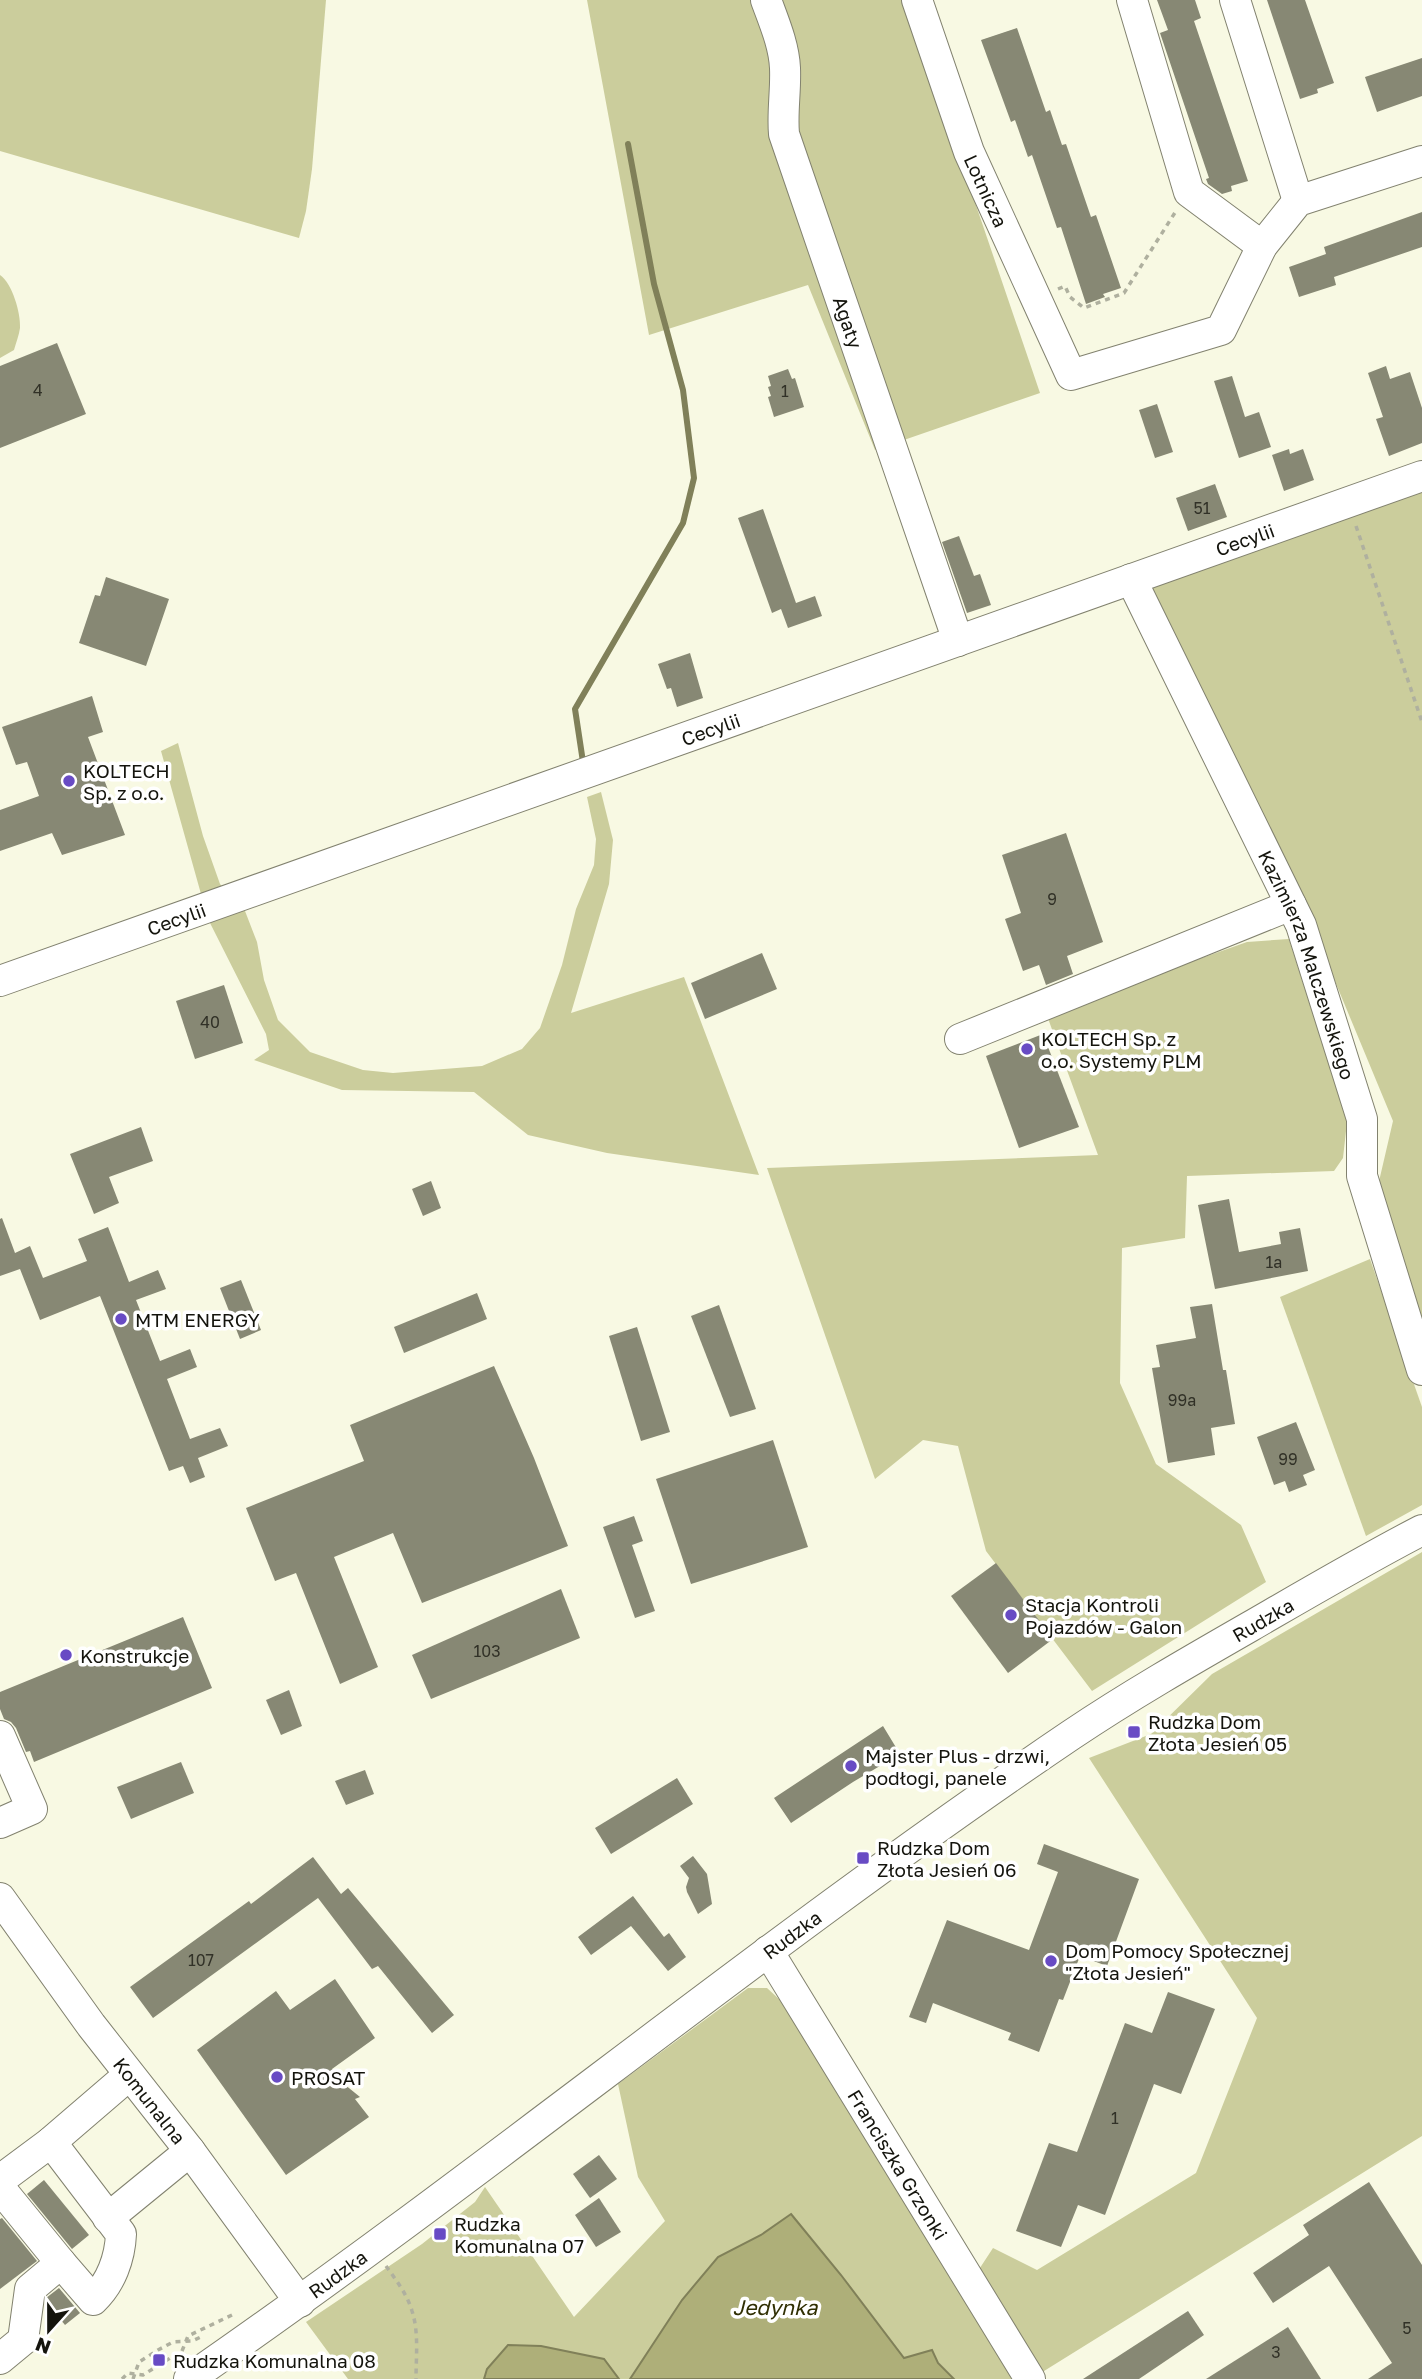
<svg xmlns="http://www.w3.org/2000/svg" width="1422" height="2379" font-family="'Golos Text',sans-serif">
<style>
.green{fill:#cbcd9c}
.water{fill:#aeaf79;stroke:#808059;stroke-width:2}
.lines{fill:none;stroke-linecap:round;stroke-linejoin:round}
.stream{stroke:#808059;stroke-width:6}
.building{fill:#878874}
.minor-casing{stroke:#82826f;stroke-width:32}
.path{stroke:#afb09f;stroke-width:3.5;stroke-dasharray:5 5;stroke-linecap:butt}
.minor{stroke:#fff;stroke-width:30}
.poi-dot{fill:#684bc4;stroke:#fff;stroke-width:2.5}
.labels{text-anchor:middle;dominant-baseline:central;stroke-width:7;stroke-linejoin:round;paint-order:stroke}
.number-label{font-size:16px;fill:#313127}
.street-label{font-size:19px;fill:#14140d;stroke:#fff}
.poi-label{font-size:19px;fill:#14140d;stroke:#fff;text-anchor:start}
.water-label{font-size:21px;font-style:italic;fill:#302f03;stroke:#fff}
</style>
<rect width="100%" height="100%" fill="#f8f9e3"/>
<g class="green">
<path d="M0 0H326L312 169 306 211 299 238 0 151Z"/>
<path d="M587 0H906L1040 393 875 450 808 285 649 335Z"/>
<path d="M0 275C12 283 21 313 20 328 19 335 16 343 14 350L0 358Z"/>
<path d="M1422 491V1340L1377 1190 1393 1121 1293 880 1151 587Z"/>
<path d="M178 743 203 836 220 884 245 911 257 942 264 980 278 1020 310 1052 363 1070 393 1073 482 1066 522 1049 540 1028 562 965 576 909 594 865 596 839 587 797 601 792 613 840 609 884 571 1013 684 977 759 1175 607 1153 528 1135 474 1092 342 1090 254 1060 269 1050 266 1034 208 919 161 751Z"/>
<path d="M1289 939 1347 1122 1343 1158 1334 1171 1187 1176 1185 1238 1122 1248 1120 1383 1156 1464 1241 1525 1266 1582 1092 1691 986 1551 958 1446 923 1440 875 1479 767 1168 1098 1155 1046 1013 1247 942Z"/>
<path d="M1370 1259 1422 1407V1505L1366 1536 1280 1297Z"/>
<path d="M1422 1552V2136L1036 2376 974 2277 993 2248 1037 2270 1196 2173 1257 2018 1089 1758 1151 1734 1212 1674Z"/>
<path d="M748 1988H767L780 2000 1020 2379H955L938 2362 932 2350 904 2358 841 2275 791 2214 761 2235 682 2300 630 2379H619L604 2359 541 2346 508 2345 487 2369 484 2379H348L306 2322 422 2244 475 2202 485 2187 574 2317 665 2221 638 2177 618 2084Z"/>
</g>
<g class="water">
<path d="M791 2214 841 2275 904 2358 932 2350 938 2363 954 2379H630L682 2300 718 2257 761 2235Z"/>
<path d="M508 2345 541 2346 604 2359 619 2379H484L487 2369Z"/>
</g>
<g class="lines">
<path class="stream" d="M583 762 575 709 683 523 694 478 683 390 654 284 628 144"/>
</g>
<g class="building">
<path d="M1157 0H1195L1201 18 1194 21 1248 181 1231 186 1232 191 1222 194 1208 184 1206 179 1209 178 1160 33 1168 30Z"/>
<path d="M1267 0H1305L1334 83 1317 89 1318 93 1300 99Z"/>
<path d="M1017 28 1046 112 1050 110 1062 145 1066 144 1091 217 1096 215 1121 288 1103 294 1105 297 1086 304 1061 227 1057 228 1032 155 1028 157 1015 120 1011 122 981 40Z"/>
<path d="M1422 58V96L1377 112 1365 77Z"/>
<path d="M1422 212V247L1334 277 1336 285 1299 297 1289 267 1326 254 1324 247Z"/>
<path d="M57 343 86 414 0 448V366Z"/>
<path d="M1386 366 1390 379 1410 372 1422 408V443L1389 456 1376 419 1383 417 1368 373Z"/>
<path d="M788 369 792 379 795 378 804 407 774 417 768 397 771 396 768 387 771 386 768 376Z"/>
<path d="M1232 376 1245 417 1259 412 1271 447 1239 458 1214 381Z"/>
<path d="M1157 404 1173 452 1155 458 1139 410Z"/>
<path d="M1289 449 1290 454 1303 449 1314 480 1284 491 1272 455Z"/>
<path d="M1215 484 1227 517 1188 531 1176 498Z"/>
<path d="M763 509 796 603 815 596 822 616 788 628 781 609 772 613 738 518Z"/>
<path d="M959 536 974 576 980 574 991 605 967 613 942 542Z"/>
<path d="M106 577 169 599 146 666 79 643 95 595 100 596Z"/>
<path d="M690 653 703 698 677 707 671 688 667 689 658 664Z"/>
<path d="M92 696 103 732 88 737 125 835 62 855 52 833 0 851V810L39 796 27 762 16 765 2 727Z"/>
<path d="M1066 833 1103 942 1067 956 1073 974 1046 985 1039 965 1023 971 1005 919 1021 913 1002 855Z"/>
<path d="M762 953 777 989 705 1019 691 983Z"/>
<path d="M224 985 243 1043 195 1059 176 1001Z"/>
<path d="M1043 1034 1079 1127 1019 1148 986 1056Z"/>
<path d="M141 1127 153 1161 109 1177 119 1203 94 1214 70 1154Z"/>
<path d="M431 1181 441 1208 423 1216 412 1189Z"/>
<path d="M1229 1199 1239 1252 1281 1244 1279 1232 1300 1228 1308 1271 1215 1289 1198 1205Z"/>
<path d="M2 1218 15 1253 30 1246 43 1278 87 1261 78 1239 108 1227 129 1282 158 1270 166 1289 136 1300 160 1361 190 1349 197 1367 167 1379 190 1439 220 1428 228 1446 198 1458 205 1477 190 1483 183 1466 169 1471 100 1296 40 1320 20 1269 0 1276V1219Z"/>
<path d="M241 1280 261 1330 240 1339 220 1288Z"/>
<path d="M477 1293 487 1319 404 1353 394 1327Z"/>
<path d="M1212 1304 1223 1370H1226L1235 1424 1211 1428 1215 1455 1168 1463 1152 1368 1160 1367 1156 1345 1196 1338 1190 1307Z"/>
<path d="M719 1305 756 1409 730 1417 691 1316Z"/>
<path d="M637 1327 670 1432 641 1441 609 1336Z"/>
<path d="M494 1366 534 1458 568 1546 422 1603 393 1533 334 1557 378 1667 340 1684 296 1573 275 1581 246 1508 364 1461 350 1425Z"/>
<path d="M1296 1422 1315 1470 1303 1475 1307 1485 1289 1492 1285 1481 1274 1485 1257 1437Z"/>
<path d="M773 1440 808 1547 691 1584 656 1479Z"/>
<path d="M634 1516 643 1541 632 1545 655 1611 635 1618 603 1527Z"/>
<path d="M996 1563 1053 1639 1008 1673 951 1596Z"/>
<path d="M561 1589 580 1638 431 1699 412 1655Z"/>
<path d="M183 1617 212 1688 34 1762 30 1751 26 1752 16 1728 11 1722 4 1719 0 1709V1692Z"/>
<path d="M289 1690 302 1726 281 1735 266 1700Z"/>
<path d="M883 1726 900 1754 853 1782 791 1823 774 1798Z"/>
<path d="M181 1762 194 1793 131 1819 117 1787Z"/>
<path d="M365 1770 374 1794 346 1805 335 1781Z"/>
<path d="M677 1778 693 1804 611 1854 595 1828Z"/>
<path d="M1044 1844 1139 1879 1107 1966 1080 1956 1063 2000 1059 1999 1039 2052 1008 2040 1011 2033 933 2003 926 2023 909 2017 947 1920 1029 1950 1058 1872 1037 1864Z"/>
<path d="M693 1856 707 1874 712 1904 698 1914 687 1892 686 1887 689 1878 680 1866Z"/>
<path d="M313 1857 341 1894 348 1888 454 2015 432 2033 378 1966 372 1969 318 1898 153 2018 130 1987 249 1901 251 1904Z"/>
<path d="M633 1896 664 1937 669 1933 686 1957 668 1971 631 1926 591 1955 578 1937Z"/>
<path d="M335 1979 375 2038 332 2069 344 2084 360 2097 355 2099 369 2117 286 2175 197 2050 276 1991 290 2010Z"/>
<path d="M1168 1992 1215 2009 1181 2094 1154 2084 1105 2215 1078 2205 1061 2247 1016 2231 1049 2143 1077 2152 1125 2023 1152 2033Z"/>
<path d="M599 2155 617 2179 590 2198 573 2174Z"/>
<path d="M44 2180 89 2235 72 2249 27 2194Z"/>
<path d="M1369 2182 1422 2265V2379H1368L1392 2363 1329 2266 1273 2303 1253 2273 1309 2235 1303 2225Z"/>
<path d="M599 2198 621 2232 596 2247 575 2215Z"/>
<path d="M2 2218 37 2261 0 2289V2219Z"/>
<path d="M59 2288 80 2313 65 2325 46 2302V2298Z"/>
<path d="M1188 2311 1204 2335 1139 2379H1083Z"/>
<path d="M1288 2327 1321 2379H1206Z"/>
</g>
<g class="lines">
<defs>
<g id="minor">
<path id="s1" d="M766 0C774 22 784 45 785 68 786 91 782 112 784 134L958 641"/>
<path id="s2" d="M917 0 969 152 1071 375 1221 330 1262 246 1298 201 1422 161"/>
<path d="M1132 0 1189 192 1262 246"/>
<path d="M1235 0 1298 201"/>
<path id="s3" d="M1131 579 1301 925 1362 1119V1176L1422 1370"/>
<path id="s4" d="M0 981 1422 476"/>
<path d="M960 1039 1291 905"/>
<path d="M0 1736 32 1809 0 1823"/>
<path id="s5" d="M0 1898 91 2025 190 2151 300 2302"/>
<path id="s6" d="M768 1951 1030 2379"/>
<path d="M51 2142 121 2234C120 2258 111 2283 93 2300L61 2263"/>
<path d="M0 2180 51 2142 129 2075"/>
<path d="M0 2188 61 2263 30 2289 23 2340 0 2359"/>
<path d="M108 2218 190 2151"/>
<path id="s7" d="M189 2379C488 2172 769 1939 1071 1735 1129 1696 1190 1661 1251 1626 1308 1593 1364 1560 1422 1530"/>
</g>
</defs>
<use href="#minor" class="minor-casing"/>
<g class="path">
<path d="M1058 289 1065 286 1070 297 1084 308 1124 293 1176 211"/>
<path d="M1356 526 1422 722"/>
<path d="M386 2266C396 2280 407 2294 412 2311 419 2332 416 2357 416 2379"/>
<path d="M182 2351 188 2336 232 2315"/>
<path d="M122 2379 128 2373 143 2375 175 2355"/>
<path d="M133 2379 139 2362 158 2350 173 2342 192 2341 203 2336"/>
</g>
<use href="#minor" class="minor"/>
</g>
<g class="poi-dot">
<circle cx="69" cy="781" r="7"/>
<circle cx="1027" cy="1049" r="7"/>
<circle cx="121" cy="1319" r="7"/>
<circle cx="1011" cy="1615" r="7"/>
<circle cx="66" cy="1655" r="7"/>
<rect x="1127" y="1725" width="14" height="14" rx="3.5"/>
<circle cx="851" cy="1766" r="7"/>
<rect x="856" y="1851" width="14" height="14" rx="3.5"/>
<circle cx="1051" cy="1961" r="7"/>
<circle cx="277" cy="2077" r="7"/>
<rect x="433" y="2227" width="14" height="14" rx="3.5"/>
<rect x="152" y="2353" width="14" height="14" rx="3.5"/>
</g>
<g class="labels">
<g class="number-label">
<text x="38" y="390">4</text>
<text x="785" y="391">1</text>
<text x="1202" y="508">51</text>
<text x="1052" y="899">9</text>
<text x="210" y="1022">40</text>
<text x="1274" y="1262">1a</text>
<text x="1182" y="1400">99a</text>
<text x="1288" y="1459">99</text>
<text x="487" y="1651">103</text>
<text x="201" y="1960">107</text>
<text x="1115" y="2118">1</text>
<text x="1407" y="2328">5</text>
<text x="1276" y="2352">3</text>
</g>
<g class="street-label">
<text stroke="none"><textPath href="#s2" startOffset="203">Lotnicza</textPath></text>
<text stroke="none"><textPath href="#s1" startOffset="336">Agaty</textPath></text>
<text stroke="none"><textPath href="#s4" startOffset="1321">Cecylii</textPath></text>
<text stroke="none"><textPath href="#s4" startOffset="754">Cecylii</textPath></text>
<text stroke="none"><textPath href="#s4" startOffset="187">Cecylii</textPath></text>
<text stroke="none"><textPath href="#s3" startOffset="425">Kazimierza Malczewskiego</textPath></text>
<text stroke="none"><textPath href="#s7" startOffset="1316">Rudzka</textPath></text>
<text stroke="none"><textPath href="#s7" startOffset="749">Rudzka</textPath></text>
<text stroke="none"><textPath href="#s5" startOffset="252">Komunalna</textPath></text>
<text stroke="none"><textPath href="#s6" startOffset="250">Franciszka Grzonki</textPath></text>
<text stroke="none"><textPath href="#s7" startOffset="182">Rudzka</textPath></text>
</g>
<g class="poi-label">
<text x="83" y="770">KOLTECH<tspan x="83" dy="22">Sp. z o.o.</tspan></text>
<text x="1041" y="1038">KOLTECH Sp. z<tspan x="1041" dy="22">o.o. Systemy PLM</tspan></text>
<text x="135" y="1319">MTM ENERGY</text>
<text x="1025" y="1604">Stacja Kontroli<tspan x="1025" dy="22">Pojazdów - Galon</tspan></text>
<text x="80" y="1655">Konstrukcje</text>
<text x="1148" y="1721">Rudzka Dom<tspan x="1148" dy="22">Złota Jesień 05</tspan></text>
<text x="865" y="1755">Majster Plus - drzwi,<tspan x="865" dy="22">podłogi, panele</tspan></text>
<text x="877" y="1847">Rudzka Dom<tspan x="877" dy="22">Złota Jesień 06</tspan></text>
<text x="1065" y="1950">Dom Pomocy Społecznej<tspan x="1065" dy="22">"Złota Jesień"</tspan></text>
<text x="291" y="2077">PROSAT</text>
<text x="454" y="2223">Rudzka<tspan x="454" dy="22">Komunalna 07</tspan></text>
<text x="173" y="2360">Rudzka Komunalna 08</text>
</g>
<g class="water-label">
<text x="775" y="2307">Jedynka</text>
</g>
</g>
<g transform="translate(49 2330) rotate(201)" stroke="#ffffff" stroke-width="5" paint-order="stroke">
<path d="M0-5L12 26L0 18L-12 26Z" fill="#14140d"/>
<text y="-10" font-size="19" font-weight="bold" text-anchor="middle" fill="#14140d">N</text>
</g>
</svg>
